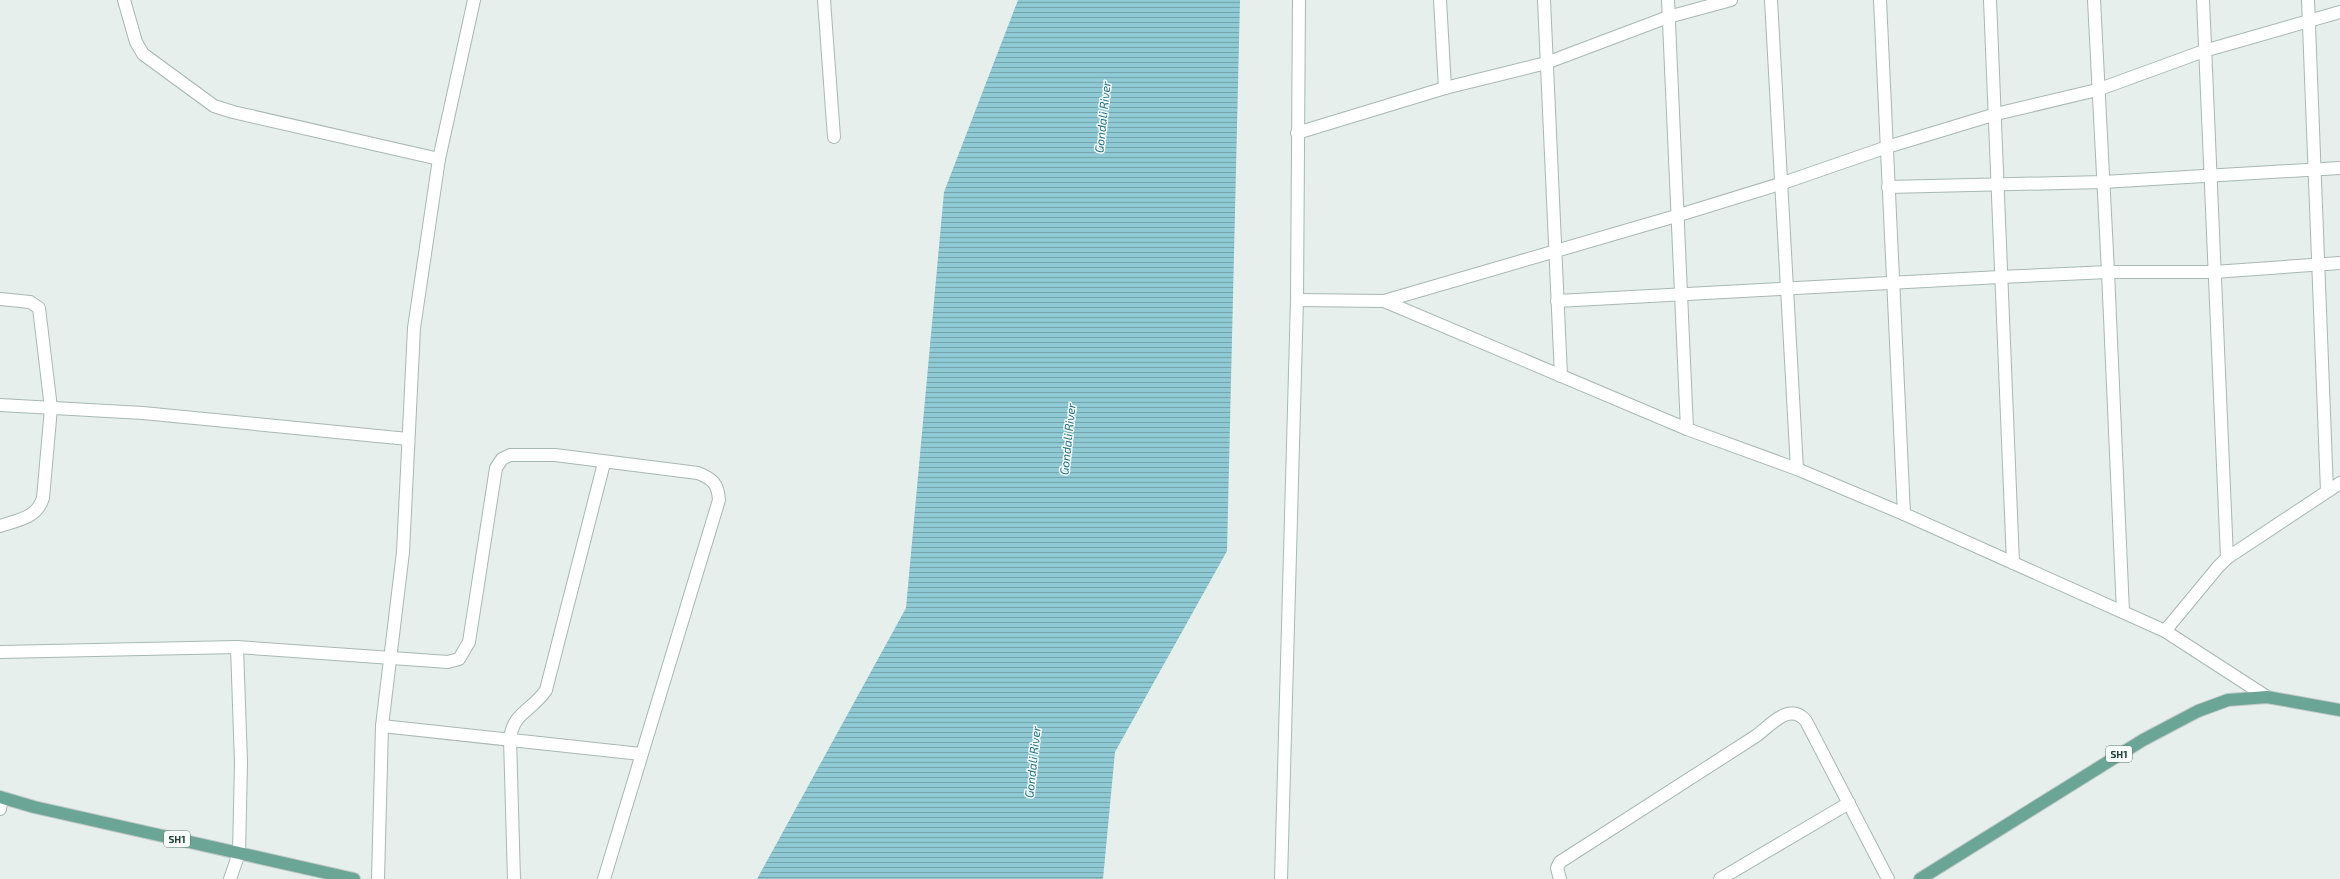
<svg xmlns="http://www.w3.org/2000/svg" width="2340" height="879" font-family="'Exo 2',sans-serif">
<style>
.water{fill:url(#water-rules)}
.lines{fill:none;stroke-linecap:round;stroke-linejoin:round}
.minor-casing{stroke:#a8b8b2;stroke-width:14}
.tertiary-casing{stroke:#a8b8b2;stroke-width:14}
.secondary-casing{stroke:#a4bbb3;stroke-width:14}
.primary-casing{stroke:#c2cac8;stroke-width:14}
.minor{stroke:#fff;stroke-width:12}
.tertiary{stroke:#fff;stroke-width:12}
.secondary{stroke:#fff;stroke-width:12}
.primary{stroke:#6aa596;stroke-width:12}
.labels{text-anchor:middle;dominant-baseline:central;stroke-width:3;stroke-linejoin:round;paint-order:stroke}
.shield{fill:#f7fbf9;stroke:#637a73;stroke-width:1}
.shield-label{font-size:10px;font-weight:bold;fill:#24423a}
.water-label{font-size:12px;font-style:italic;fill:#1c6f80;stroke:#f7fbf9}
</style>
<defs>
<pattern id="water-rules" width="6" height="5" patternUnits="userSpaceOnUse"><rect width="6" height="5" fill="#8ec9d4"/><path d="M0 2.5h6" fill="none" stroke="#74a5ad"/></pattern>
</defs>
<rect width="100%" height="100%" fill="#e6efeb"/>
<path class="water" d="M1018 0H1240L1227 551 1115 752 1103 879H757L906 608 944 192Z"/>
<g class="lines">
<defs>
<g id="minor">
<path d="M124 0 136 42 143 54 214 106 233 112 439 159"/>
<path d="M824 0 834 137"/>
<path d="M1440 0 1445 88"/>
<path d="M1544 0 1561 376"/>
<path d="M1668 0 1687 429"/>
<path d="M1771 0 1797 469"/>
<path d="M1880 0 1904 514"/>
<path d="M1990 0 2013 563"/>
<path d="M2094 0 2108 272 2123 612"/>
<path d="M2203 0 2227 558"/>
<path d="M2308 0 2327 491"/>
<path d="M1297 133 1445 88 1546 63 1668 17 1731 0"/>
<path d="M1888 187 2103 182 2340 168"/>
<path d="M0 299 30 302 39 308 51 408 43 498C37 518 18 520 0 526"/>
<path d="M1557 301 2000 277 2108 272H2214L2340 263"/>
<path d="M0 405 143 413 408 439"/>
<path d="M2165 631 2218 567 2227 558 2340 483"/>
<path d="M0 652 237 647 448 662 459 659 469 642 496 468 502 459 510 455H555L698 473C713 479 718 484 719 500L604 879"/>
<path d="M382 726 641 754"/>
<path d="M0 809 2 798"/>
<path d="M230 879 239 853 241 763 237 647"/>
<path d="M378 879 382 726 403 552 414 328 439 159 474 0"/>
<path d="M514 879 510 739C513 712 532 711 546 690L604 463"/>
<path d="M1560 879 1557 868 1560 862 1756 736C1771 725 1790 701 1806 721L1888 879"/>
<path d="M1720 879 1849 803"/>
</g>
<g id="tertiary">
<path d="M1297 300 1384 301 1687 429 1797 469 1904 514 2165 631 2267 697"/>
<path d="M1384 301 1676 216 1783 183 1887 147 1996 114 2097 90 2204 51 2340 12"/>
</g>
<path id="secondary" d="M1281 879 1297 300 1299 0"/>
<g id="primary">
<path d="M0 797 34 807 354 879"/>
<path d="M1920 879 2143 740 2198 711 2228 700 2267 697 2340 710"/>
</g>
</defs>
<use href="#minor" class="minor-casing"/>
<use href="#tertiary" class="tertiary-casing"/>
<use href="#secondary" class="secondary-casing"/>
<use href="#primary" class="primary-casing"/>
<use href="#minor" class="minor"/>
<use href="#tertiary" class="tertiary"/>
<use href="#secondary" class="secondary"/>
<use href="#primary" class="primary"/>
</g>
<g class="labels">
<g class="shield">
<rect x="2106" y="746" width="26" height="16" rx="3"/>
<rect x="164" y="831" width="26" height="16" rx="3"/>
</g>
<g class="shield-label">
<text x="2119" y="754">SH1</text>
<text x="177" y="839">SH1</text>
</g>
<g class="water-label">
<text transform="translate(1102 117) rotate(-84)">Gondali River</text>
<text transform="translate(1067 439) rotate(-84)">Gondali River</text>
<text transform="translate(1032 762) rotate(-84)">Gondali River</text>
</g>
</g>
</svg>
